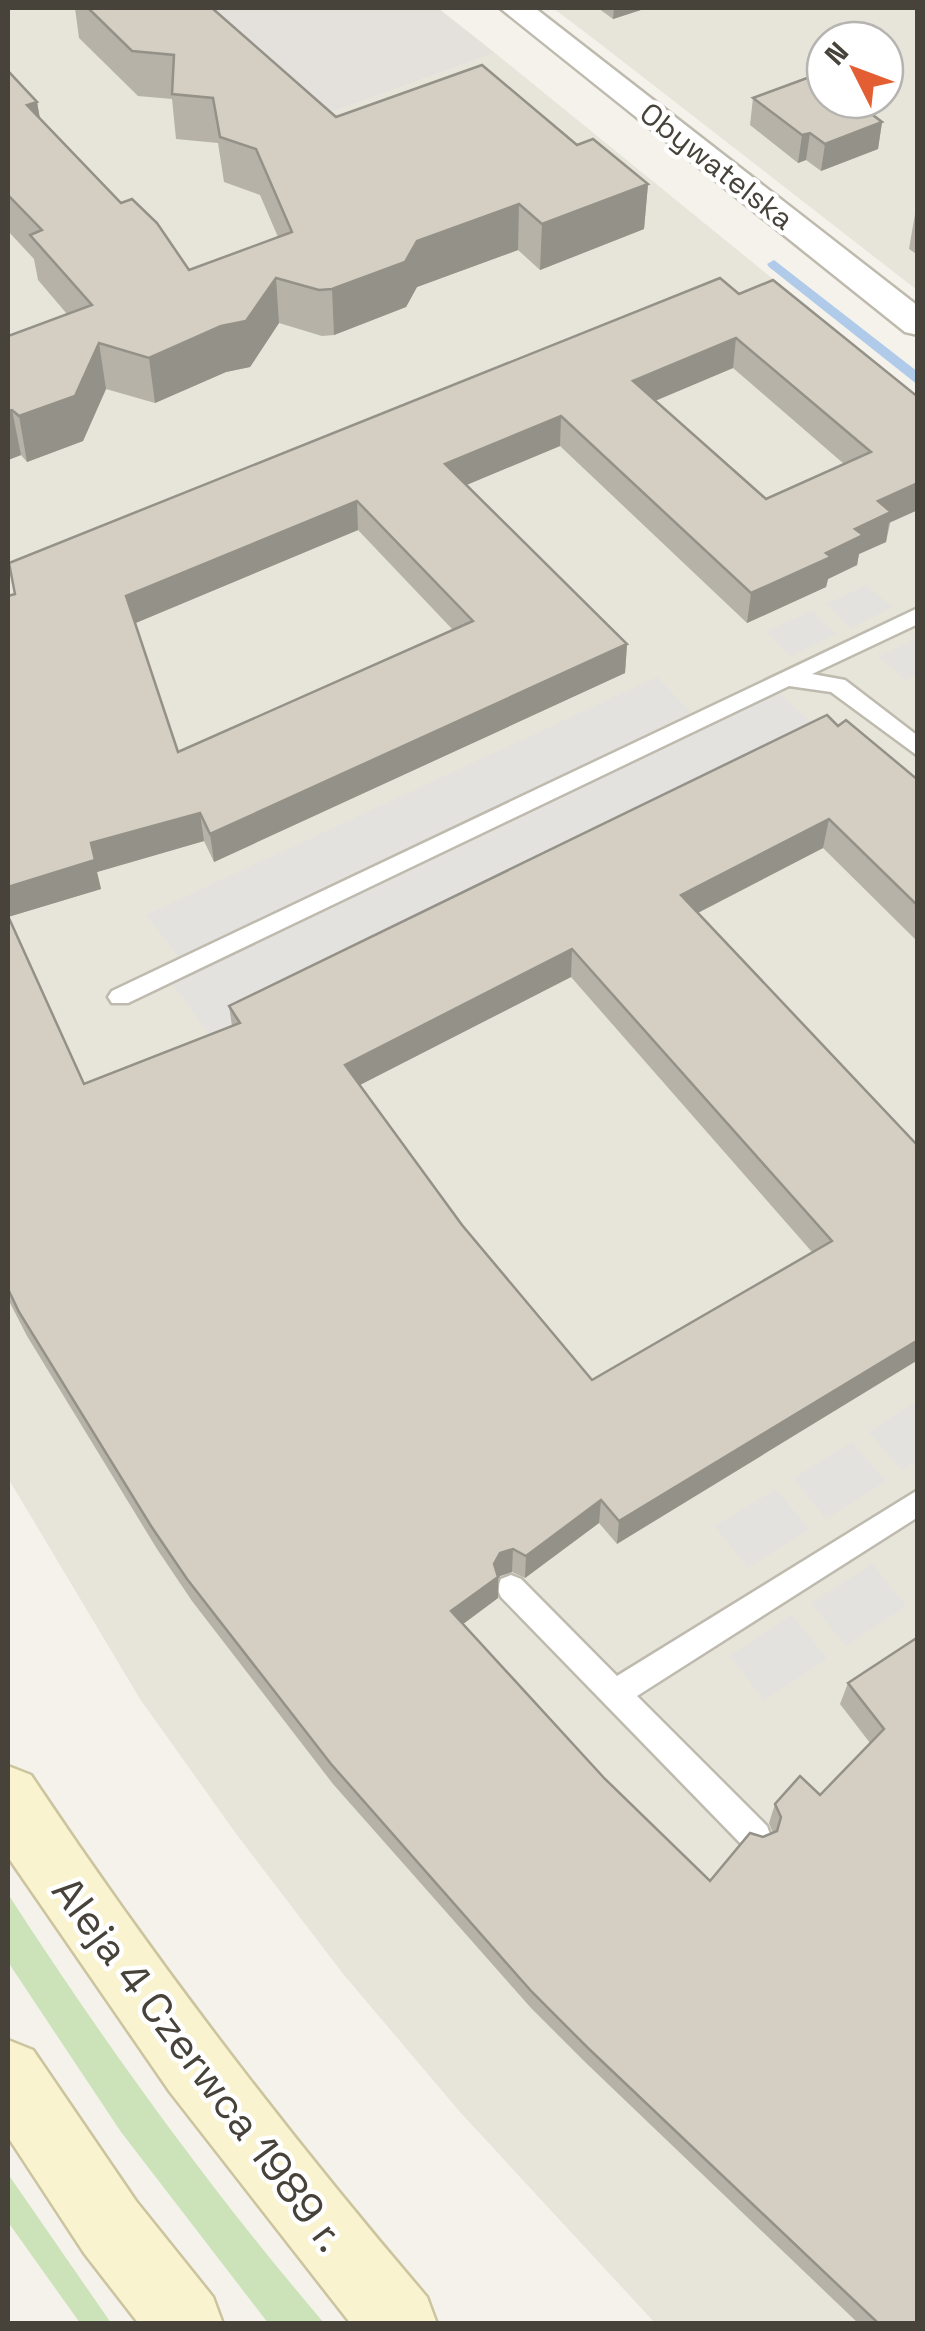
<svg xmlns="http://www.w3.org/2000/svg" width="925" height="2331" font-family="'Space Grotesk',sans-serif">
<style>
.residential{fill:#e7e4da;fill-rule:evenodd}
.industrial{fill:#e4e1dc}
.green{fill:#cce3b9}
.parking{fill:#e3e2df}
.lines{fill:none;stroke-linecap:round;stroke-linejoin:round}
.stream{fill:#afcbe9;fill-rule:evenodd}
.service-casing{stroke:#bebaae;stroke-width:5}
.minor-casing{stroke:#bebaae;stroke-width:5}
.secondary-casing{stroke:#cbc49e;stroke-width:5}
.service{fill:#fff;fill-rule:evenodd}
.minor{fill:#fff;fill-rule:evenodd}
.secondary{fill:#f9f3d0;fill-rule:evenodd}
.wall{fill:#b6b2a7;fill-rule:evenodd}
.shaded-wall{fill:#949188}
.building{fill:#d4cfc2;stroke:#949188;stroke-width:2.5;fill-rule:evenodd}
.labels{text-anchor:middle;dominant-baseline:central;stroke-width:9;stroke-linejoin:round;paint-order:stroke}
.far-street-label{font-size:30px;fill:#47433a;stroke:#fff}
.near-street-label{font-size:42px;fill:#47433a;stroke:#fff}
</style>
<rect width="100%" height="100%" fill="#f4f2eb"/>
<g class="residential">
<path d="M8 8H123L329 113 495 53 917 396V2323H655L460 2112 344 1975 237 1835 140 1699 8 1478Z"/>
<path d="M553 8H917V290L594 39ZM825 40H885V100H825Z"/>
</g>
<path class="industrial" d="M211 8H438L495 53 329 113Z"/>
<g class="green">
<path d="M8 1894C105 2044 208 2187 324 2323H268L121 2132 8 1962Z"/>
<path d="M8 2174 111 2323H80L8 2222Z"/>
</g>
<g class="parking">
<path d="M866 585 892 607 851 628 826 604Z"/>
<path d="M811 611 836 634 791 656 766 632Z"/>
<path d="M917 638V674L906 680 879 657Z"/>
<path d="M657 677 698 720 771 685 821 732 210 1035 166 975 185 965 146 915Z"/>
<path d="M917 1401V1460L902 1470 869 1432Z"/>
<path d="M852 1442 885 1481 826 1519 794 1478Z"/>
<path d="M776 1489 809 1529 748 1568 715 1526Z"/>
<path d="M872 1564 906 1606 846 1646 811 1603Z"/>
<path d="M792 1615 827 1659 764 1700 730 1656Z"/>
</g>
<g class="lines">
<path class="stream" d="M774 260 918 372V385L769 267 767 264Z"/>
<defs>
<g id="service">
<path d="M918 608V624L812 674 845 680 918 736V756L831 692 789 686 128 1003H112L108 997 112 991Z"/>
<path d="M918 1490V1517L637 1696 767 1826 771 1837 767 1848 756 1852 745 1848 501 1597 497 1588 501 1579 511 1575 521 1579 617 1676Z"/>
</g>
<path id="minor" d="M500 8H535L918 306V335L905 332Z"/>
<g id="secondary">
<path d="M8 1766 31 1775C153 1958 285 2131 427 2297L437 2324H351L170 2092 8 1857Z"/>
<path d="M8 2040 33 2050 136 2201 213 2297 223 2324H139L84 2253 8 2137Z"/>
</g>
</defs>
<use href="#service" class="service-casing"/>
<use href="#minor" class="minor-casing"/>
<use href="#secondary" class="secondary-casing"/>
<use href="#service" class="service"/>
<use href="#minor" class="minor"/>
<use href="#secondary" class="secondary"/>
</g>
<g class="wall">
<path d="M75 8H212L336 117 577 145 648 184 644 229 540 270 518 250 417 287 406 307 334 335 322 336 279 323 250 367 226 372 155 403 106 389 83 441 27 462 21 455 8 460V336L67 314 38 280 34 259 8 231V71L37 102 40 120 189 270 278 237 260 195 224 182 218 143 176 139 172 99 138 96 79 38Z"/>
<path d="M598 8H647L613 19Z"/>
<path d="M753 98 882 122 878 149 821 171 806 160 798 163 750 125Z"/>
<path d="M918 213V255L909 249 915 214Z"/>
<path d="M739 294 918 397 886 542 859 554 857 565 828 579 826 587 747 623 560 446 466 485 627 644 625 673 214 862 204 841 97 872 101 889 8 917 84 1084 232 1026 229 1006 838 726 918 780V942L823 848 698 913 918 1146 617 1544 599 1523 525 1578 512 1572 500 1576 498 1598 463 1624 605 1779 710 1881 763 1837 773 1833 769 1823 775 1804 820 1795 870 1743 840 1704 848 1683 918 1637V2324H859L585 2062 531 2008 333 1784 192 1601 157 1549 27 1336 8 1299V596L15 594ZM733 368 844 464 766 499 655 401ZM358 530 453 630 178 752 135 623ZM571 977 812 1252 592 1380 462 1225 360 1085Z"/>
</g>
<g class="shaded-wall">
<path d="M614 8H647L613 19Z"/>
<path d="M37 102 45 147 27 105Z"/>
<path d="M882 122 878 149 821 171 825 144Z"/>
<path d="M810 133 806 160 798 163 802 135Z"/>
<path d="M648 184 644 229 540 270 542 224Z"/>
<path d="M519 204 518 250 417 287 406 307 334 335 332 289 417 241Z"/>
<path d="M276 278 279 323 250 367 226 372 155 403 149 358Z"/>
<path d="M736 338 733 368 631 411 633 381Z"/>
<path d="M99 343 106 389 83 441 27 462 19 416Z"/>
<path d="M12 410 21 455 8 460V411Z"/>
<path d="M561 416 560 446 445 494V464Z"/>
<path d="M918 483V510L889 523 886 542 859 554 857 565 828 579 826 587 747 623 751 593 855 529 878 501Z"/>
<path d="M357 501 358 530 131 625 126 596Z"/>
<path d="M627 644 625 673 214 862 210 834Z"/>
<path d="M200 813 204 841 97 872 101 889 8 917V887L91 843Z"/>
<path d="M829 819 823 848 678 923 681 895Z"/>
<path d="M572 949 571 977 346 1092 345 1065Z"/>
<path d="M918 1340V1360L617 1544 619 1521Z"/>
<path d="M601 1500 599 1523 525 1578 526 1556Z"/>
<path d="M513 1549 512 1572 500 1576 498 1578V1598L451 1633V1611L494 1564 500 1553Z"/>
</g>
<g class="building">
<path d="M88 8H212L336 117 482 65 577 145 593 139 648 184 542 224 519 204 417 241 405 262 332 289 319 290 276 278 246 321 221 326 149 358 99 343 75 396 19 416 12 410 8 411V336L92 305 30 235 42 230 8 195V71L37 102 27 105 121 203 132 199 157 223 189 270 292 232 256 149 220 137 213 98 172 94 174 55 132 51Z"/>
<path d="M818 74 825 79V100H853L882 122 825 144 810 133 802 135 753 98Z"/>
<path d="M720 278 739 294 773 280 918 397V483L878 501 891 512 855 529 863 535 826 553 831 557 751 593 561 416 445 464 627 644 210 834 200 813 91 843 95 860 8 887V596L15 594 9 563ZM736 338 871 452 766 499 633 381ZM357 501 473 621 178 752 126 596Z"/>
<path d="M827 715 838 726 846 720 918 780V906L829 819 681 895 918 1146V1340L619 1521 601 1500 526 1556 513 1549 500 1553 494 1564 498 1577 451 1611 605 1779 710 1881 750 1833 763 1837 777 1831 781 1817 775 1804 800 1776 820 1795 884 1729 848 1683 918 1637V2324H879L588 2048 532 1992 331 1764 187 1579 151 1526 19 1312 8 1289V916L84 1084 240 1023 229 1006ZM572 949 832 1241 592 1380 462 1225 345 1065Z"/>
</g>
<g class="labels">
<g class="far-street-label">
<text transform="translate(717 166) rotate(38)">Obywatelska</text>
</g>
<g class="near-street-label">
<text transform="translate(199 2064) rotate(53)">Aleja 4 Czerwca 1989 r.</text>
</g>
</g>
<rect width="925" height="2331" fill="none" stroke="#47433a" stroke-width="20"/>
<g transform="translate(855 70) rotate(312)"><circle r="48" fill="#ffffff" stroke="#b5b4b0" stroke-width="2.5"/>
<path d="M0-8L18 38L0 25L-18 38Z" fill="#e35f33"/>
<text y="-15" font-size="28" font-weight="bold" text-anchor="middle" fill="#47433a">N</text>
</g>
</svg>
